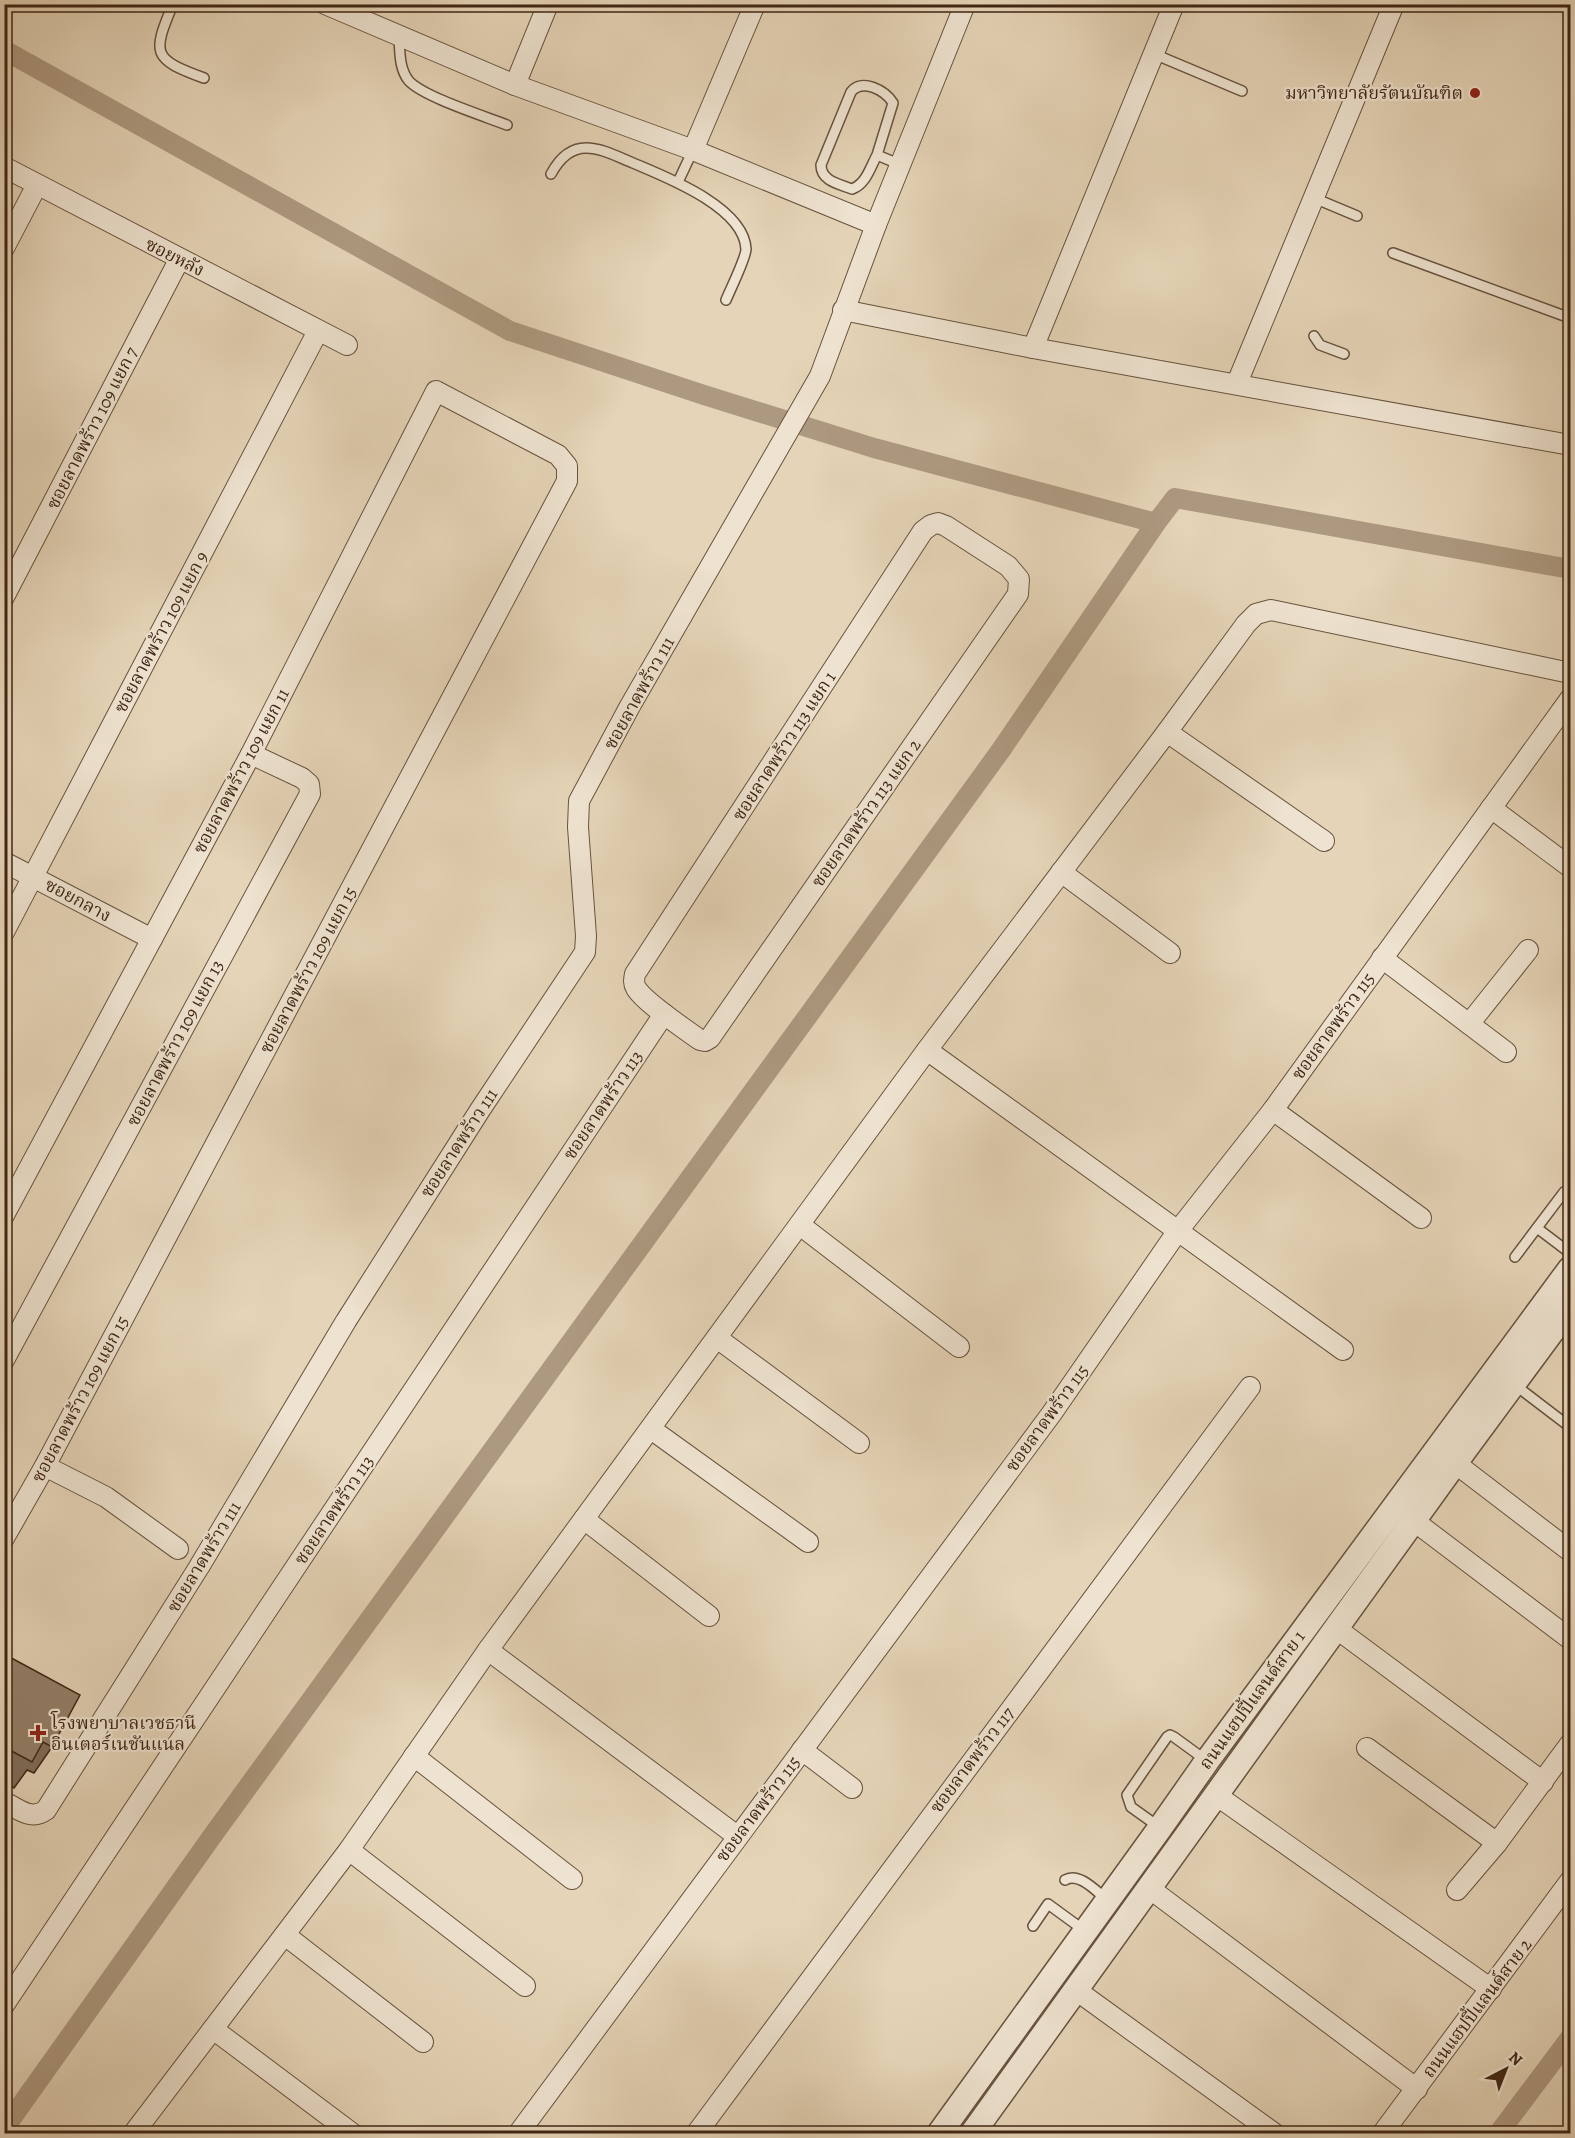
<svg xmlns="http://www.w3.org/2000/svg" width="1575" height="2138" font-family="Alegreya,'Noto Serif Thai',serif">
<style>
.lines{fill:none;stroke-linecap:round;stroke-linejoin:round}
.canal{stroke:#ad9980;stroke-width:20}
.service-casing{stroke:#68523e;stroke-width:12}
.minor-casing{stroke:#68523e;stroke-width:22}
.tertiary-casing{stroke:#68523e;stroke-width:27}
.service{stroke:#eee3d0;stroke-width:9}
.minor{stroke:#eee3d0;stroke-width:20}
.tertiary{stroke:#eee3d0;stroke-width:24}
.wall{fill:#806e5b;stroke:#3f2616;stroke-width:1.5}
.building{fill:#95806a;stroke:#3f2616;stroke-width:1.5}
.poi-dot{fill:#8f2418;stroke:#eee3d0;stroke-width:2}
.labels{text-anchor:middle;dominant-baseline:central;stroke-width:4.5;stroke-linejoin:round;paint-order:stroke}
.poi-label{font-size:18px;fill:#3f2616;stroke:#eee3d0;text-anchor:end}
.street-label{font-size:18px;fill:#3f2616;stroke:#eee3d0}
</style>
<rect width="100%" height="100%" fill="#e5d4b7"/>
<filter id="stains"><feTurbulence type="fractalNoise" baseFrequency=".00333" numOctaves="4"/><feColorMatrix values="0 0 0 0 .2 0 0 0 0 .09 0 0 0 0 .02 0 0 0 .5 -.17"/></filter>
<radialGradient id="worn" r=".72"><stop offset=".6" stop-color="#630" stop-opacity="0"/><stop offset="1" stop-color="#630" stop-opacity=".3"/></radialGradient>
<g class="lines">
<g class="canal">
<path d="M4 50 510 331 704 395 874 448 1156 523"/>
<path d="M4 2129 213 1835 1001 750 1156 523 1175 498 1570 569"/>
<path d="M1498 2134 1570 2038"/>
</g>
<defs>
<g id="service">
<path d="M173 4C152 54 152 59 204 78"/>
<path d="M399 37C400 52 399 69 409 81 424 97 484 116 507 125"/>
<path d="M1154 54 1242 91"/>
<path d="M877 155C870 168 866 184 852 189 839 184 821 181 821 165L851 92C862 78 885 90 893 103L877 155 901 165"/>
<path d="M551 174C558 161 569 148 586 148 602 148 618 157 633 163 666 177 744 207 746 249 746 258 730 290 726 300"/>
<path d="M678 182 693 150"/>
<path d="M1314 198 1357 216"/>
<path d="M1393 253 1570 318"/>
<path d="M1314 336 1320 345 1344 354"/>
<path d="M1537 1228 1570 1253"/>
<path d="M1515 1257 1564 1192"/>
<path d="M1515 1385 1570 1427"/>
<path d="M1159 1827 1131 1807 1127 1795 1167 1737 1170 1735 1174 1737 1207 1761"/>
<path d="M1065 1880C1079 1872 1095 1890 1106 1899"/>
<path d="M1033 1926 1048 1904 1085 1931"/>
</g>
<g id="minor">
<path d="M325 4 515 85 693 150 876 225"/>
<path d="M515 85 548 4"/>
<path d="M693 150 755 4"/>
<path d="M4 167 347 345"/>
<path d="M4 248 37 185"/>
<path d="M843 310 1033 348 1570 445"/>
<path d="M1033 348 1174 4"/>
<path d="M1237 383 1394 4"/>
<path d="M938 523 946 526 1008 566 1019 579 1018 594 710 1038 705 1041 700 1040C685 1029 644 1002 636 988 633 983 634 979 635 974L923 531 931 525Z"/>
<path d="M4 597 179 260"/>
<path d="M1167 732 1324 841"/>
<path d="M1491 808 1570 867"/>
<path d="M4 862 152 939"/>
<path d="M1061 872 1170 953"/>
<path d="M4 932 318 331"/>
<path d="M1382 958 1506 1052"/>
<path d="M1469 1024 1528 950"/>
<path d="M927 1050 1343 1350"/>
<path d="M1273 1110 1421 1218"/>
<path d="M4 1215 251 754 436 391 558 455 567 466V481L45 1466 4 1538"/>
<path d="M800 1225 959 1347"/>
<path d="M717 1338 859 1443"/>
<path d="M4 1360 310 794 309 784 302 778 251 754"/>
<path d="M651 1429 808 1542"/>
<path d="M1455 1463 1570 1551"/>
<path d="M45 1466 106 1497 178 1549"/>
<path d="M584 1519 709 1616"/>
<path d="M1414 1521 1570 1639"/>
<path d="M1337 1629 1543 1782"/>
<path d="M488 1650 737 1836"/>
<path d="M1367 1748 1497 1843"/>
<path d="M802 1750 852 1788"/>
<path d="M414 1756 572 1879"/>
<path d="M1216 1795 1491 1989"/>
<path d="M4 1802C19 1809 31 1821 46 1810L199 1567 346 1321 480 1110 585 952 586 936 578 827 579 801 630 706 820 376 876 225 965 4"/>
<path d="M349 1850 525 1986"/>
<path d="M1149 1888 1417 2089"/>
<path d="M1457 1890 1497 1843 1570 1744"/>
<path d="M285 1935 423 2042"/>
<path d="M1076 1990 1275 2134"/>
<path d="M4 2005 664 1014"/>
<path d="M213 2029 353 2134"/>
<path d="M133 2134 349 1850 488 1650 927 1050 1167 732 1246 624 1256 614 1271 610 1570 673"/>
<path d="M518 2134 1052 1413 1177 1232 1273 1110 1570 699"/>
<path d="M696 2134 1250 1387"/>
<path d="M1382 2134 1570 1881"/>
</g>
<g id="tertiary">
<path d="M939 2134 1160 1828 1207 1761 1570 1269"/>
<path d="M972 2134 1455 1463 1570 1307"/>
</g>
</defs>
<use href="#service" class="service-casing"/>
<use href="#minor" class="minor-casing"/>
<use href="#tertiary" class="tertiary-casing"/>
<use href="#service" class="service"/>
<use href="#minor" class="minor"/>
<use href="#tertiary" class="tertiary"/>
</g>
<path class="wall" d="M4 1654 52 1747 34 1773 27 1770 14 1788 4 1783Z"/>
<path class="building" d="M4 1654 80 1695 52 1747 43 1742 32 1762 4 1747Z"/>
<g class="poi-dot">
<circle cx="1475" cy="93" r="6"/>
<path d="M35 1724h6v6h6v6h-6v6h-6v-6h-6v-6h6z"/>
</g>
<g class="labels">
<g class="poi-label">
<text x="1463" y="93">มหาวิทยาลัยรัตนบัณฑิต</text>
<text x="51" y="1723" text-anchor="start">โรงพยาบาลเวชธานี<tspan x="51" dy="21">อินเตอร์เนชันแนล</tspan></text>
</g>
<g class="street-label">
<text transform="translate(175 257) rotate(27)">ซอยหลัง</text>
<text transform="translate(92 428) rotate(-63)">ซอยลาดพร้าว 109 แยก 7</text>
<text transform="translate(161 632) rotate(-62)">ซอยลาดพร้าว 109 แยก 9</text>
<text transform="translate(639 693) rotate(-61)">ซอยลาดพร้าว 111</text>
<text transform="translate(784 746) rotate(-57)">ซอยลาดพร้าว 113 แยก 1</text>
<text transform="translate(241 771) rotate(-62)">ซอยลาดพร้าว 109 แยก 11</text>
<text transform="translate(866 813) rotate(-55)">ซอยลาดพร้าว 113 แยก 2</text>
<text transform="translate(78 900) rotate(28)">ซอยกลาง</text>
<text transform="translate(308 970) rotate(-62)">ซอยลาดพร้าว 109 แยก 15</text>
<text transform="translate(1333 1026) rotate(-54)">ซอยลาดพร้าว 115</text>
<text transform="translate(175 1043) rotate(-62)">ซอยลาดพร้าว 109 แยก 13</text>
<text transform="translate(603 1105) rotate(-56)">ซอยลาดพร้าว 113</text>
<text transform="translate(459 1143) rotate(-57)">ซอยลาดพร้าว 111</text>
<text transform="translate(80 1399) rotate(-62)">ซอยลาดพร้าว 109 แยก 15</text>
<text transform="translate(1047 1418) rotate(-54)">ซอยลาดพร้าว 115</text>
<text transform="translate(334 1510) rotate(-56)">ซอยลาดพร้าว 113</text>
<text transform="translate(204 1557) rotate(-59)">ซอยลาดพร้าว 111</text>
<text transform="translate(1252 1700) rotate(-54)">ถนนแฮปปี้แลนด์สาย 1</text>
<text transform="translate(972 1760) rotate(-53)">ซอยลาดพร้าว 117</text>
<text transform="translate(758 1809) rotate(-53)">ซอยลาดพร้าว 115</text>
<text transform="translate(1477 2008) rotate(-53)">ถนนแฮปปี้แลนด์สาย 2</text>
</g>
</g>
<rect width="1575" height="2138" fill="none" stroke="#e5d4b7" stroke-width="24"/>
<rect x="6" y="6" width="1563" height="2126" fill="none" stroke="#3f2616" stroke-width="3"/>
<rect x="12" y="12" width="1551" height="2114" fill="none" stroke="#3f2616" stroke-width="1.5"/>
<g transform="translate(1506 2069) rotate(42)" stroke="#eee3d0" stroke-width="4.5" paint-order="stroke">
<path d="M0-4.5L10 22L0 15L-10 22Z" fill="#3f2616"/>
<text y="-9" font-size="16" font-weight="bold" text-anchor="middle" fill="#3f2616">N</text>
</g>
<rect width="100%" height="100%" filter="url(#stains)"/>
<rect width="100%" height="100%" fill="url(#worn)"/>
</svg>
